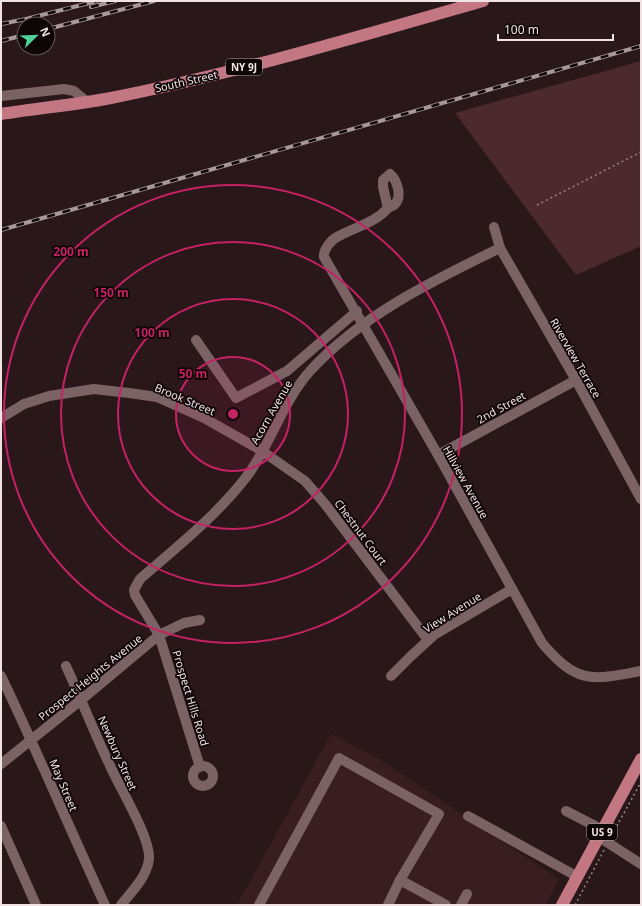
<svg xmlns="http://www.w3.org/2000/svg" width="642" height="906" font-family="'Noto Sans',sans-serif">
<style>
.built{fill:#381d21}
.green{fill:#4c292e}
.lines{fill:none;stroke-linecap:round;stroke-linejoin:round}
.path{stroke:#958486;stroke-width:1.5;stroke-dasharray:2 3;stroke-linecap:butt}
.minor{stroke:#7b6265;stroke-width:10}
.major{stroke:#c27783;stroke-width:12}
.rail-casing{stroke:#a8989a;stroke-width:4}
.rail{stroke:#0d0506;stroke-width:2.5;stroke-dasharray:8;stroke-linecap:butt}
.ring{fill:none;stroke:#c42262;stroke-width:2}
.labels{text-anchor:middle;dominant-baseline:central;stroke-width:3.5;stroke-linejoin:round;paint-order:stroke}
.shield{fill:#0d0506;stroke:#ada0a1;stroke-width:1}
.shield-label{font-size:10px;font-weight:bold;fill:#f1e2e3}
.street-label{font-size:11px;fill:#f1e2e3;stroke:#0d0506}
.centre{fill:#c42262;stroke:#0d0506;stroke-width:2}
.ring-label{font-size:12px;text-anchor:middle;font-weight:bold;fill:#c42262;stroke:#0d0506;stroke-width:3.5;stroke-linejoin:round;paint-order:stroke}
</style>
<rect width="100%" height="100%" fill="#2a171a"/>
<path class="built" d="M331 734 376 757 559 879 546 905H237Z"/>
<path class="green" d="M641 61V246L576 275 455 113Z"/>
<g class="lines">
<g class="path">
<path d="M537 205 641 152"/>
<path d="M612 835 641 782"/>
<path d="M575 905 604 850"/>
</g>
<g class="minor">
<path d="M1 96 64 89 74 91 86 101"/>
<path d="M388 208C390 207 392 206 394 205 403 197 397 180 390 174L383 180V187L388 208C374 224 354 227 337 237 331 240 323 250 324 257L438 455 542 643C578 685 591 680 641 671"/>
<path d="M494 227 500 248 576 380 641 499"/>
<path d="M196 340 236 398 287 371 357 311"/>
<path d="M1 418 24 404 49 396 94 389 129 393 157 397 204 418 262 451 305 481 325 504 428 640"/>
<path d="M438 455 576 380"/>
<path d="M66 666C82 701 96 737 113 772 122 791 151 840 149 859 147 877 132 891 121 905"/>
<path d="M1 676C37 751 70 829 105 905"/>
<path d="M391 676 410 657 434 635 512 589"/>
<path d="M1 764 81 700 159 635 184 623 200 620"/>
<circle cx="203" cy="776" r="10"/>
<path d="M200 767 159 635 135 595 134 590 140 579C178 546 220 513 250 472 272 440 284 400 310 371 360 316 434 280 500 248"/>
<path d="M566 811 603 830"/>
<path d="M468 816 578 877"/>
<path d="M1 826 36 905"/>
<path d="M599 837 641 864"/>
<path d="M259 905 339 758 439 814 400 880 446 905"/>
<path d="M388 905 400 880"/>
<path d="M461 905 467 894"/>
</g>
<g class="major">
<path d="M1 114C38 108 75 105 111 98 237 73 360 36 483 1"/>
<path d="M562 905 641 759"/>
</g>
<defs>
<g id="rail">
<path d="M91 7 115 1"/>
<path d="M1 24 26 19 97 1"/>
<path d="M48 29 154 1"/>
<path d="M1 41 24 35"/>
<path d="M1 230 641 46"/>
</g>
</defs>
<use href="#rail" class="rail-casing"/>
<use href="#rail" class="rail"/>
</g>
<circle cx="233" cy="414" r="57" fill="#c42262" fill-opacity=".12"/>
<g class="ring">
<circle cx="233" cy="414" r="57"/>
<circle cx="233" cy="414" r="115"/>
<circle cx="233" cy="414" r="172"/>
<circle cx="233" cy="414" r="229"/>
</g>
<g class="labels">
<g class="shield">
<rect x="226" y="59" width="36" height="16" rx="3"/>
<rect x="587" y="824" width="30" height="16" rx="3"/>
</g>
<g class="shield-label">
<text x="244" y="67">NY 9J</text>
<text x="602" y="832">US 9</text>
</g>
<g class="street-label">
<text transform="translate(186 81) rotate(-13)">South Street</text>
<text transform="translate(576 358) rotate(60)">Riverview Terrace</text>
<text transform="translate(185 399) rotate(23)">Brook Street</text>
<text transform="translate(501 407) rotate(-29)">2nd Street</text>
<text transform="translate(271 412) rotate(-60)">Acorn Avenue</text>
<text transform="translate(466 482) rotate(61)">Hillview Avenue</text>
<text transform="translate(361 532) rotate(53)">Chestnut Court</text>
<text transform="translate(452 612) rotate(-32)">View Avenue</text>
<text transform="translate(90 677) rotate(-39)">Prospect Heights Avenue</text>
<text transform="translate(191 698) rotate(73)">Prospect Hills Road</text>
<text transform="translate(118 753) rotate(66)">Newbury Street</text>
<text transform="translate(64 785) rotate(67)">May Street</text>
</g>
</g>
<circle cx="233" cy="414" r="6" class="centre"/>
<g class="ring-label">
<text x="71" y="256">200 m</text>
<text x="111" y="297">150 m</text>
<text x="152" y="337">100 m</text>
<text x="193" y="378">50 m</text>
</g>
<rect width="642" height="906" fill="none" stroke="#f1e2e3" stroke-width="4"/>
<g transform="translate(36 36) rotate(67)"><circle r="19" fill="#0d0506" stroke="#685d5e"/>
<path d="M0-3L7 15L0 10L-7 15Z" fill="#50d398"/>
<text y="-6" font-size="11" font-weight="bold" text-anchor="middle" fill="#f1e2e3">N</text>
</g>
<path d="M498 34v6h115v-6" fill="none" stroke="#f1e2e3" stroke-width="2"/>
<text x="504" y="34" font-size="12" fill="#f1e2e3" stroke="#0d0506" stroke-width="3" paint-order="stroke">100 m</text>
</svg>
